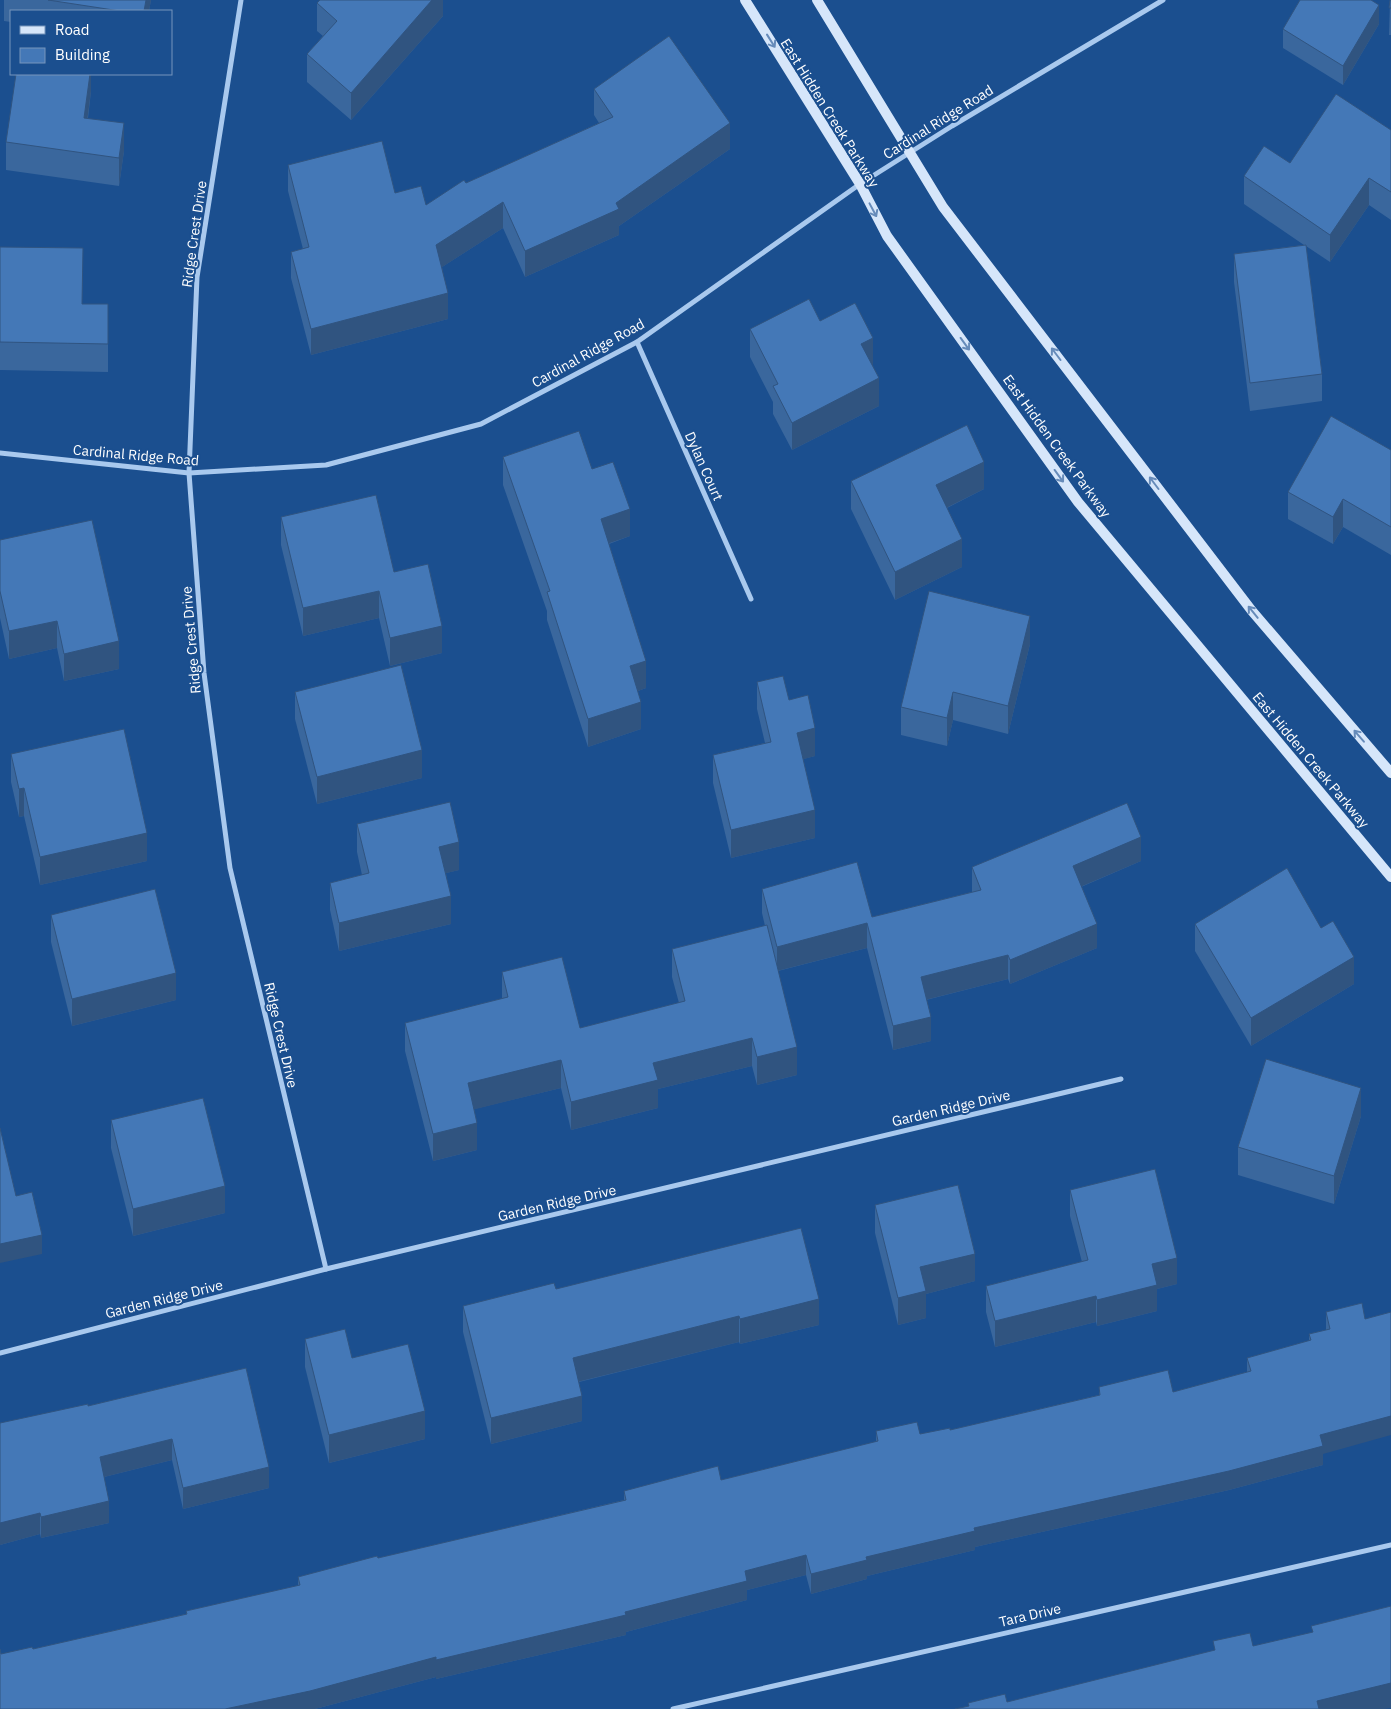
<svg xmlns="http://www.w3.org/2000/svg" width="1391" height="1709" font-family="'IBM Plex Sans',sans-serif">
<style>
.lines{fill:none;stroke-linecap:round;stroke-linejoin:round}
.street{stroke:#a9c9ee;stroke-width:5}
.secondary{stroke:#d6e6fa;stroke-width:10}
.wall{fill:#3a679d}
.shaded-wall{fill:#305480}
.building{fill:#4478b7;stroke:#305480}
.oneway{stroke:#668bba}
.labels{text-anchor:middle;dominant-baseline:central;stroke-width:4;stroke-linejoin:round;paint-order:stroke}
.street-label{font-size:14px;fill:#fff;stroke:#1b4f8f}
</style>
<rect width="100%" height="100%" fill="#1b4f8f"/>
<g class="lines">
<g class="street">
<path d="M241 0 197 277 189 473 204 673 230 868 326 1269"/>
<path d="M637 342 751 599"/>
<path d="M0 453 189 473 326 465 481 424 637 342 860 184 952 126 1163 0"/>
<path d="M0 1353 326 1269 1121 1079"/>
<path d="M673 1709 1391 1545"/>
</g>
<g class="secondary">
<path d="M745 0 860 184 887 236 1078 502 1391 877"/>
<path d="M817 0 943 207 1252 611 1391 773"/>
</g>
</g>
<g class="wall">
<path d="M4 0H151L149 11H11V22L4 21Z"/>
<path d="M443 0V16L351 120 307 82V54L323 36 317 31V3Z"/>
<path d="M1390 0H1391V35H1389Z"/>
<path d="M1379 24 1343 85 1283 48V29Z"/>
<path d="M91 74V91L88 118 124 151 119 186 6 170V142Z"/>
<path d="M594 89 730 149 619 226V235L525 277 503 228 442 267 448 319 311 355 291 278V252L303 249 288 191V165L395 193 426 205 466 183 599 123 594 115Z"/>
<path d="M1391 130V220L1369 205 1330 262 1306 246 1322 374V401L1250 411 1234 282V254L1304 245 1244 204V176L1290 163Z"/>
<path d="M0 247 82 304 108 332V372L0 370Z"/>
<path d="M820 321 873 366 879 406 792 450 773 414V402L750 357V329Z"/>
<path d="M1391 450V555L1343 527 1333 544 1288 519V492Z"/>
<path d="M503 457 592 469 630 536 609 544 646 688 638 691 641 729 588 747 547 620V611L503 485Z"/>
<path d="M851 481 984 489 947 508 962 567 895 600 851 509Z"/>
<path d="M281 517 394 572 442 653 390 666 379 618 303 636 281 545Z"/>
<path d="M0 540 119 669 64 681 57 648 9 659 0 618Z"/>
<path d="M1030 644 1008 734 953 720 947 746 901 735V707Z"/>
<path d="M757 682 789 700 815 756 803 759 815 838 731 858 713 783V755L765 743 757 709Z"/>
<path d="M295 692 422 778 317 804 295 719Z"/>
<path d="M11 754 147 861 40 885 24 816 19 817 11 782Z"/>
<path d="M357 824 459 870 446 873 451 924 339 951 330 910V883L362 875 357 852Z"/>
<path d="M1141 861 1081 887 1097 948 1010 984 1008 979 926 1000 931 1041 893 1050 867 948 778 971 797 1075 757 1085 752 1066 658 1089V1108L571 1130 561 1088 474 1109 477 1150 433 1161 405 1051V1023L502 999V972L580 1028 679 1003 672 977V949L765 926 762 913V889L872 917 972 892V867Z"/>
<path d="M51 915 176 1000 72 1026 51 942Z"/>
<path d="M1195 924 1354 984 1251 1046 1195 951Z"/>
<path d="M1361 1116 1334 1204 1238 1175V1147Z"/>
<path d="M111 1120 225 1213 133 1236 111 1148Z"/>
<path d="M1070 1190 1177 1284 1157 1289V1311L1097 1326 1096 1322 995 1347 986 1312V1286L1082 1262 1070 1216Z"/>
<path d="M875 1205 975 1281 926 1294V1318L898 1325 875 1233Z"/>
<path d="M556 1289 819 1325 740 1344 739 1342 579 1382 582 1421 491 1444 463 1332V1306Z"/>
<path d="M1362 1303 1323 1454V1465L1229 1490 975 1547V1550L867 1576V1579L811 1594 806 1575 747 1590V1600L626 1632V1635L436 1679V1677L315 1709H0L1 1654 33 1649 186 1614V1611L298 1586V1577L624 1500V1491L721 1480 876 1442V1431L920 1434 950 1430 1099 1395V1387L1173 1392 1247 1372V1358L1309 1341V1334L1326 1330V1312Z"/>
<path d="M305 1339 352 1358 425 1439 329 1463 305 1367Z"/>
<path d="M246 1368 269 1488 183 1509 172 1460 104 1477 109 1523 41 1538 40 1534 0 1545 88 1406Z"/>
</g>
<g class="shaded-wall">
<path d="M146 0H151L149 11H144Z"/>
<path d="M432 0H443V16L351 120V93Z"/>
<path d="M1379 5V24L1343 85V66Z"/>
<path d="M90 74H91V91L84 145V118Z"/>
<path d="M124 123V151L119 186V158Z"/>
<path d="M730 123V149L619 226V235L525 277V251L616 203Z"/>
<path d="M1369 178V205L1330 262V235Z"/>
<path d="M503 202V228L436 271V245Z"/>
<path d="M448 293V319L311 355V329Z"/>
<path d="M873 338V366L861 344Z"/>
<path d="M879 378V406L792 450V423Z"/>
<path d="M984 462V489L936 513V485Z"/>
<path d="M1343 499V527L1333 544V517Z"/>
<path d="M630 509V536L601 546V519Z"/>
<path d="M962 539V567L895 600V572Z"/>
<path d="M379 591V618L303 636V608Z"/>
<path d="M1030 616V644L1008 734V706Z"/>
<path d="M57 621V648L9 659V631Z"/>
<path d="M442 626V653L390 666V638Z"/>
<path d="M119 641V669L64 681V654Z"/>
<path d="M646 661V688L630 694V666Z"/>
<path d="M953 692V720L947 746V718Z"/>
<path d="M641 702V729L588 747V719Z"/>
<path d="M815 728V756L797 761V733Z"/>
<path d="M422 750V778L317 804V777Z"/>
<path d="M24 788V816L19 817V789Z"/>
<path d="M815 810V838L731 858V830Z"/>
<path d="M147 833V861L40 885V857Z"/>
<path d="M1141 837V861L1073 890V866Z"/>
<path d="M459 842V870L439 875V847Z"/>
<path d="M451 896V924L339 951V923Z"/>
<path d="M867 923V948L777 971V947Z"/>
<path d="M1097 924V948L1010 984V960Z"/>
<path d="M1008 955V979L921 1001V977Z"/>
<path d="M1354 957V984L1251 1046V1018Z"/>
<path d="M176 973V1000L72 1026V999Z"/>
<path d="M931 1017V1041L893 1050V1026Z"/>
<path d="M752 1038V1066L658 1089V1108L571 1130V1102L653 1063Z"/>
<path d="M797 1047V1075L757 1085V1057Z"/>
<path d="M561 1060V1088L468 1111V1083Z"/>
<path d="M1361 1088V1116L1334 1204V1176Z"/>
<path d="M477 1123V1150L433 1161V1134Z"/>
<path d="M225 1186V1213L133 1236V1209Z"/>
<path d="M42 1235V1254L0 1263V1244Z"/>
<path d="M975 1254V1281L926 1294V1318L898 1325V1298L920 1267Z"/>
<path d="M1177 1258V1284L1157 1289V1311L1097 1326V1300L1152 1264Z"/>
<path d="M1096 1296V1322L995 1347V1321Z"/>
<path d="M819 1299V1325L740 1344V1319Z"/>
<path d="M739 1316V1342L573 1383V1358Z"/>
<path d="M582 1396V1421L491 1444V1418Z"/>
<path d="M425 1411V1439L329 1463V1435Z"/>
<path d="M1391 1416V1435L1323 1454V1465L1229 1490 975 1547V1550L867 1576V1579L811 1594V1574L866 1557Z"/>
<path d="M172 1439V1460L100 1478V1457Z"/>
<path d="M269 1467V1488L183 1509V1488Z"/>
<path d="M109 1501V1523L41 1538V1517Z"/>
<path d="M40 1513V1534L0 1545V1523Z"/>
<path d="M806 1555V1575L747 1590V1600L626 1632V1635L436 1679V1660L625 1612 745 1571Z"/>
<path d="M436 1657V1677L315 1709H225Z"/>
<path d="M1391 1683V1708L1385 1709H1317V1701Z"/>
</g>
<g class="building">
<path d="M48 0H146L144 11H120Z"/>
<path d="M320 0H432L351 93 307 54 337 21 317 3Z"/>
<path d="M1300 0H1371L1379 5 1343 66 1283 29Z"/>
<path d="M1390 0H1391V8H1389Z"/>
<path d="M669 36 730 123 616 203 619 209 525 251 503 202 436 245 448 293 311 329 291 252 309 247 288 165 382 141 395 193 421 186 426 205 464 180 466 183 613 117 594 89Z"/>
<path d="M16 74H90L84 118 124 123 119 158 6 142Z"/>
<path d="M1336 94 1391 130V192L1369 178 1330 235 1244 176 1264 146 1290 163Z"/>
<path d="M1306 245 1322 374 1250 383 1234 254Z"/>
<path d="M0 247 83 248 82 304H108V344L0 342Z"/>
<path d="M809 299 820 321 855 303 873 338 861 344 879 378 792 423 773 386 778 384 750 329Z"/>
<path d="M1331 416 1391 450V527L1343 499 1333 517 1288 492Z"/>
<path d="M967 425 984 462 936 485 962 539 895 572 851 481Z"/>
<path d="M579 431 592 469 613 462 630 509 601 519 646 661 630 666 641 702 588 719 547 592 550 591 503 457Z"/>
<path d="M376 495 394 572 428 564 442 626 390 638 379 591 303 608 281 517Z"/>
<path d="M92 520 119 641 64 654 57 621 9 631 0 591V540Z"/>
<path d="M929 591 1030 616 1008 706 953 692 947 718 901 707Z"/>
<path d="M401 665 422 750 317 777 295 692Z"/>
<path d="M783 676 789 700 808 695 815 728 797 733 815 810 731 830 713 755 771 742 757 682Z"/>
<path d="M124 729 147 833 40 857 24 788 19 789 11 754Z"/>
<path d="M450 802 459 842 439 847 451 896 339 923 330 883 369 873 357 824Z"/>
<path d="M1127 803 1141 837 1073 866 1097 924 1010 960 1008 955 921 977 931 1017 893 1026 867 923 777 947 762 889 857 862 872 917 981 890 972 867Z"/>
<path d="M1287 868 1321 928 1333 921 1354 957 1251 1018 1195 924Z"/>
<path d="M155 889 176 973 72 999 51 915Z"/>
<path d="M767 925 797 1047 757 1057 752 1038 653 1063 658 1080 571 1102 561 1060 468 1083 477 1123 433 1134 405 1023 508 997 502 972 562 957 580 1028 685 1001 672 949Z"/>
<path d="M1266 1059 1361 1088 1334 1176 1238 1147Z"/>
<path d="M203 1098 225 1186 133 1209 111 1120Z"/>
<path d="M0 1128 16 1196 32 1192 42 1235 0 1244Z"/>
<path d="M1155 1169 1177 1258 1152 1264 1157 1285 1097 1300 1096 1296 995 1321 986 1286 1088 1260 1070 1190Z"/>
<path d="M958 1185 975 1254 920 1267 926 1291 898 1298 875 1205Z"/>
<path d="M801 1228 819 1299 740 1319 739 1316 573 1358 582 1396 491 1418 463 1306 554 1283 556 1289Z"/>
<path d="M1362 1303 1365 1319 1391 1312V1416L1320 1435 1323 1446 1229 1471 974 1528 975 1531 866 1557 867 1560 811 1574 806 1555 745 1571 747 1581 625 1612 626 1615 436 1660V1657L310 1691 225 1709H0V1649L1 1654 32 1647 33 1649 187 1614 186 1611 300 1585 298 1577 377 1556 378 1558 626 1500 624 1491 718 1466 721 1480 878 1441 876 1431 917 1422 920 1434 950 1428V1430L1100 1395 1099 1387 1168 1370 1173 1392 1251 1371 1247 1358 1311 1340 1309 1334 1330 1329 1326 1312Z"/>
<path d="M345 1329 352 1358 408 1344 425 1411 329 1435 305 1339Z"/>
<path d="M246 1368 269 1467 183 1488 172 1439 100 1457 109 1501 41 1517 40 1513 0 1523V1423L88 1404V1406Z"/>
<path d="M1391 1606V1683L1317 1701 1319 1709H955L969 1706 968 1703 1005 1694 1007 1702 1215 1650 1213 1641 1250 1633 1253 1646 1313 1632 1311 1626Z"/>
</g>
<defs><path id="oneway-shaft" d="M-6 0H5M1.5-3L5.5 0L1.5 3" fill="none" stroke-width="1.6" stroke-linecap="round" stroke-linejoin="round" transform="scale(1.25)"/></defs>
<g class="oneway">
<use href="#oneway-shaft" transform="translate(771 41) rotate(58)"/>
<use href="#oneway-shaft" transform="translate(873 210) rotate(62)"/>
<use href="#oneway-shaft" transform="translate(965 344) rotate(54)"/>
<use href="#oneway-shaft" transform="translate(1056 354) rotate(-127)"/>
<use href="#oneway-shaft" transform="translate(1059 476) rotate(54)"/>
<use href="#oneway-shaft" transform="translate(1154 483) rotate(-127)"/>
<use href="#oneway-shaft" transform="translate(1253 612) rotate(-129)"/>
<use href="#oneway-shaft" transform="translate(1359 736) rotate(-131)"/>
</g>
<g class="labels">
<g class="street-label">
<text transform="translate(830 113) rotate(58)">East Hidden Creek Parkway</text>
<text transform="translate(938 122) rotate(-32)">Cardinal Ridge Road</text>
<text transform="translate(194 234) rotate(-82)">Ridge Crest Drive</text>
<text transform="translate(588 353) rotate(-29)">Cardinal Ridge Road</text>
<text transform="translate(1057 446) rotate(54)">East Hidden Creek Parkway</text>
<text transform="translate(136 455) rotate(5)">Cardinal Ridge Road</text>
<text transform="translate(704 466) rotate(66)">Dylan Court</text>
<text transform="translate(191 640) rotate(-95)">Ridge Crest Drive</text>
<text transform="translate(1311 760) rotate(50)">East Hidden Creek Parkway</text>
<text transform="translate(281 1035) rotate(77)">Ridge Crest Drive</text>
<text transform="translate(951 1108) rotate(-13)">Garden Ridge Drive</text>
<text transform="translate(557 1203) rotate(-13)">Garden Ridge Drive</text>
<text transform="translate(164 1299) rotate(-14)">Garden Ridge Drive</text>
<text transform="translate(1030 1615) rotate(-13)">Tara Drive</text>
</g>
</g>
<rect x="10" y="10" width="162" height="65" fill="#1b4f8f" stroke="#7695bc"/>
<rect x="20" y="26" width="25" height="8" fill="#d6e6fa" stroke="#7695bc"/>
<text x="55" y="35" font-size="15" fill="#ffffff">Road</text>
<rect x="20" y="48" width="25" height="15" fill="#4478b7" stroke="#7695bc"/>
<text x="55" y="60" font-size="15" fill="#ffffff">Building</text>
</svg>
